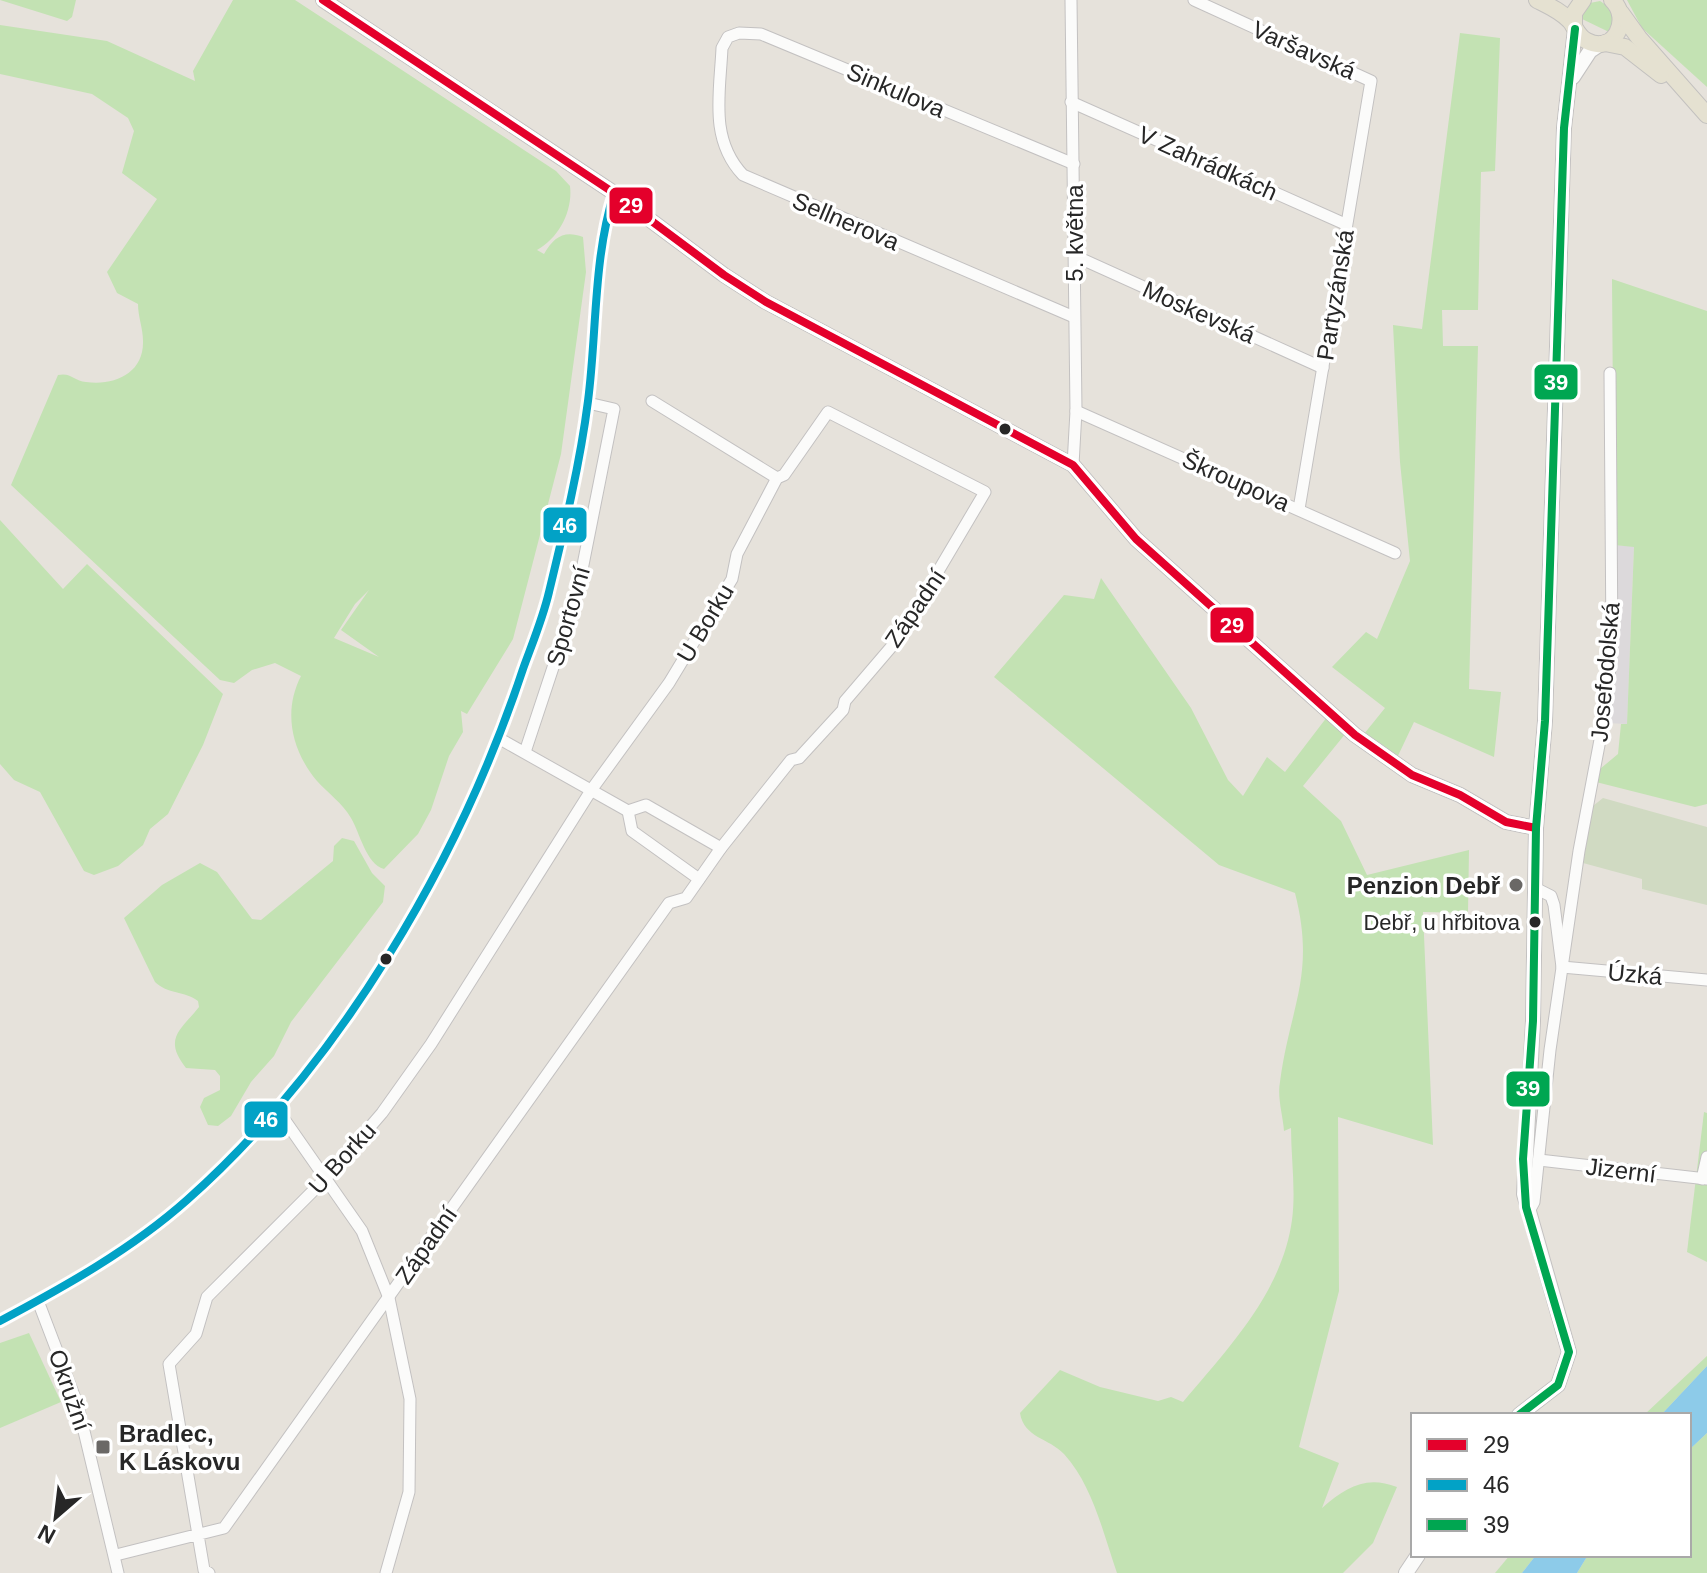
<svg xmlns="http://www.w3.org/2000/svg" width="1707" height="1573" font-family="Arial,sans-serif">
<style>
.industrial{fill:#dcd9db}
.green{fill:#c3e2b3;fill-rule:evenodd}
.cemetery{fill:#d0dac2}
.water{fill:#8dcbe9}
.lines{fill:none;stroke-linecap:round;stroke-linejoin:round}
.minor-casing{stroke:#c3c1c1;stroke-width:13}
.tertiary-casing{stroke:#c3c1c1;stroke-width:16}
.secondary-casing{stroke:#c3c1c1;stroke-width:16}
.primary-casing{stroke:#c3c1bf;stroke-width:18}
.minor{stroke:#fbfbfa;stroke-width:11}
.tertiary{stroke:#fbfbfa;stroke-width:14}
.secondary{stroke:#fbfbfa;stroke-width:14}
.primary{stroke:#e5e1d1;stroke-width:16}
.bus-1-casing{stroke:#fff;stroke-width:14}
.bus-2-casing{stroke:#fff;stroke-width:14}
.bus-3-casing{stroke:#fff;stroke-width:14}
.bus-1{stroke:#e4002b;stroke-width:8}
.bus-2{stroke:#02a2c6;stroke-width:8}
.bus-3{stroke:#00a651;stroke-width:8}
.bus-dot{fill:#272727;stroke:#fff;stroke-width:3}
.poi-dot{fill:#6a6866;stroke:#fff;stroke-width:3}
.labels{text-anchor:middle;dominant-baseline:central;stroke-width:7;stroke-linejoin:round;paint-order:stroke}
.bus-label{font-size:22px;fill:#272727;stroke:#fff;text-anchor:end}
.street-label{font-size:24px;fill:#272727;stroke:#fff}
.poi-label{font-size:24px;font-weight:bold;fill:#272727;stroke:#fff;text-anchor:end}
.line-badge{stroke:#fff;stroke-width:3}
.badge-label{font-size:22px;text-anchor:middle;font-weight:bold;fill:#fff}
</style>
<rect width="100%" height="100%" fill="#e6e2db"/>
<path class="industrial" d="M1614 545 1634 546 1627 724 1606 723Z"/>
<g class="green">
<path d="M0 0H76L72 17 67 21Z"/>
<path d="M233 0H295L556 171 570 186C573 211 559 238 537 250L544 254C554 237 564 230 583 237L586 272 561 454 513 639 467 714 461 711 463 732 449 756 431 810 418 834 384 869C366 864 360 833 351 818 342 803 328 793 317 781 291 750 283 711 301 676L275 663 252 670 234 683 220 680 11 485 58 375C71 372 74 381 86 382 115 386 144 373 143 341 143 328 138 317 138 304L117 293 107 272 157 199 122 173 134 131 128 118 92 94 0 74V25L107 41 195 81 193 71ZM369 590 341 630 379 657 334 638 355 604Z"/>
<path d="M1627 0H1707V87L1642 28Z"/>
<path d="M1600 1 1612 9 1614 24 1609 32 1580 18 1590 3Z"/>
<path d="M1460 33 1500 38 1495 171 1481 172 1478 310H1442L1443 346H1478L1469 689 1501 692 1494 757 1414 722 1396 760 1364 734 1385 708 1332 667 1366 632 1377 639 1410 561 1400 462 1393 325 1422 329Z"/>
<path d="M1612 279 1707 311V804L1695 807 1596 782 1600 769 1618 754 1621 724H1627L1634 547 1614 545Z"/>
<path d="M0 520 63 589 87 564 223 694 203 745 168 814 150 829 143 845 118 866 94 875 84 871 40 792 14 780 0 764Z"/>
<path d="M1101 578 1191 708 1228 780 1243 796 1267 757 1285 772 1327 717 1346 733 1303 786 1341 821 1367 875 1469 850 1468 913 1423 912 1433 1145 1338 1117 1339 1291 1299 1447 1339 1463 1322 1508C1346 1487 1366 1475 1397 1487L1373 1543 1343 1573H1117C1103 1533 1093 1486 1064 1454 1049 1438 1024 1438 1020 1413L1060 1370 1100 1387 1158 1401 1171 1397 1183 1402C1228 1348 1282 1293 1292 1220 1296 1191 1291 1158 1291 1128L1284 1131C1283 1116 1277 1097 1280 1082 1290 1006 1316 975 1295 893L1219 865 994 677 1064 595 1094 599Z"/>
<path d="M342 838 354 841 372 873 385 886 383 902 291 1022 274 1056 251 1082 231 1116 218 1126 208 1125 200 1107 204 1098 220 1090V1076L215 1070 186 1068C162 1038 182 1029 199 1007L198 1001C185 991 167 994 155 982L124 918 162 885 200 863 217 872 252 919 261 920 333 861 334 846Z"/>
<path d="M1704 1112 1707 1113V1262L1687 1252Z"/>
<path d="M29 1333 61 1402 0 1428V1343Z"/>
<path d="M1707 1356V1366L1661 1415H1644Z"/>
<path d="M1707 1433V1573H1577L1588 1555H1689V1450Z"/>
<path d="M1510 1555H1536L1522 1573H1495Z"/>
</g>
<path class="cemetery" d="M1603 798 1707 827V905L1642 889V879L1583 863 1593 806Z"/>
<g class="water">
<path d="M1707 1366V1433L1689 1450V1415H1661Z"/>
<path d="M1536 1555H1588L1577 1573H1522Z"/>
</g>
<g class="lines">
<defs>
<g id="minor">
<path d="M1071 0 1076 411 1073 465"/>
<path d="M1194 0 1371 81 1299 509"/>
<path d="M1071 102 1345 224"/>
<path d="M1074 164 761 34 739 33 728 37 722 48C720 93 709 139 743 175L1074 317"/>
<path d="M1075 256 1323 368"/>
<path d="M652 401 777 478"/>
<path d="M1076 411 1395 553"/>
<path d="M500 739 628 811"/>
<path d="M525 752 577 595 614 409 588 403"/>
<path d="M628 811 646 805 721 848"/>
<path d="M628 811 632 831 699 879"/>
<path d="M1535 888 1551 896 1554 905 1562 967 1707 980"/>
<path d="M277 1109 362 1231 389 1298 410 1399 409 1492 386 1573"/>
<path d="M1539 1160 1707 1179"/>
<path d="M1702 1179 1707 1157"/>
<path d="M1528 1213 1534 1202 1550 1050 1579 851 1606 708 1612 646 1610 373"/>
<path d="M38 1301 78 1406 118 1573"/>
<path d="M0 1321C64 1287 132 1249 187 1200 339 1065 459 862 523 669 532 644 543 618 549 592 564 530 580 464 588 401 597 332 593 260 614 193"/>
<path d="M116 1555 224 1528 669 903 686 898 721 848 791 760 799 758 843 710 845 701 898 639 985 492 828 412 784 475 777 478 737 554 732 579 669 683 592 789 431 1044 382 1113 326 1178 207 1297 196 1334 169 1364 204 1570 209 1573"/>
</g>
<g id="tertiary">
<path d="M1519 1415 1558 1385 1569 1352 1524 1194 1533 1021 1536 828"/>
<path d="M1406 1573 1418 1555"/>
</g>
<g id="secondary">
<path d="M323 0 614 193 724 275 766 302 1073 465 1136 539 1355 735 1412 775 1460 795 1506 822 1536 828 1545 721 1564 128 1575 29"/>
<path d="M1573 77 1590 51 1602 43"/>
</g>
<g id="primary">
<path d="M1537 0C1549 6 1561 11 1570 21 1576 28 1578 37 1587 41 1614 55 1632 19 1612 0"/>
<path d="M1621 13 1639 38 1707 115"/>
<path d="M1574 27V13L1583 0"/>
<path d="M1605 43 1625 47 1661 75"/>
</g>
</defs>
<use href="#minor" class="minor-casing"/>
<use href="#tertiary" class="tertiary-casing"/>
<use href="#secondary" class="secondary-casing"/>
<use href="#primary" class="primary-casing"/>
<use href="#minor" class="minor"/>
<use href="#tertiary" class="tertiary"/>
<use href="#secondary" class="secondary"/>
<use href="#primary" class="primary"/>
<defs>
<path id="bus-1" d="M323 0 614 193 724 275 766 302 1073 465 1136 539 1355 735 1412 775 1460 795 1506 822 1536 828"/>
<path id="bus-2" d="M0 1321C64 1287 132 1249 187 1200 339 1065 459 862 523 669 532 644 543 618 549 592 564 530 580 464 588 401 597 332 593 260 614 193"/>
<path id="bus-3" d="M1519 1415 1558 1385 1569 1352 1526 1207 1523 1159 1533 1021 1536 828 1545 721 1564 128 1575 29"/>
</defs>
<use href="#bus-1" class="bus-1-casing"/>
<use href="#bus-2" class="bus-2-casing"/>
<use href="#bus-3" class="bus-3-casing"/>
<use href="#bus-1" class="bus-1"/>
<use href="#bus-2" class="bus-2"/>
<use href="#bus-3" class="bus-3"/>
</g>
<g class="bus-dot">
<circle cx="1005" cy="429" r="7"/>
<circle cx="1535" cy="922" r="7"/>
<circle cx="386" cy="959" r="7"/>
</g>
<g class="poi-dot">
<circle cx="1516" cy="885" r="8"/>
<rect x="95" y="1439" width="16" height="16" rx="4"/>
</g>
<g class="labels">
<g class="bus-label">
<text x="1520" y="922">Debř, u hřbitova</text>
</g>
<g class="street-label">
<text transform="translate(1304 50) rotate(24)">Varšavská</text>
<text transform="translate(896 90) rotate(23)">Sinkulova</text>
<text transform="translate(1208 163) rotate(24)">V Zahrádkách</text>
<text transform="translate(846 221) rotate(23)">Sellnerova</text>
<text transform="translate(1074 233) rotate(-90)">5. května</text>
<text transform="translate(1335 295) rotate(-81)">Partyzánská</text>
<text transform="translate(1199 312) rotate(24)">Moskevská</text>
<text transform="translate(1236 481) rotate(24)">Škroupova</text>
<text transform="translate(915 608) rotate(-56)">Západní</text>
<text transform="translate(568 616) rotate(-74)">Sportovní</text>
<text transform="translate(705 623) rotate(-59)">U Borku</text>
<text transform="translate(1605 672) rotate(-85)">Josefodolská</text>
<text transform="translate(1635 974) rotate(5)">Úzká</text>
<text transform="translate(342 1158) rotate(-48)">U Borku</text>
<text transform="translate(1621 1170) rotate(7)">Jizerní</text>
<text transform="translate(426 1245) rotate(-55)">Západní</text>
<text transform="translate(70 1390) rotate(71)">Okružní</text>
</g>
<g class="poi-label">
<text x="1500" y="885">Penzion Debř</text>
<text x="119" y="1433" text-anchor="start">Bradlec,<tspan x="119" dy="28">K Láskovu</tspan></text>
</g>
</g>
<g class="line-badge">
<rect x="608" y="186" width="46" height="39" rx="8" fill="#e4002b"/>
<rect x="1533" y="363" width="46" height="38" rx="8" fill="#00a651"/>
<rect x="542" y="506" width="46" height="38" rx="8" fill="#02a2c6"/>
<rect x="1209" y="606" width="46" height="38" rx="8" fill="#e4002b"/>
<rect x="1505" y="1070" width="46" height="38" rx="8" fill="#00a651"/>
<rect x="243" y="1100" width="46" height="39" rx="8" fill="#02a2c6"/>
</g>
<g class="badge-label">
<text x="631" y="213">29</text>
<text x="1556" y="390">39</text>
<text x="565" y="533">46</text>
<text x="1232" y="633">29</text>
<text x="1528" y="1096">39</text>
<text x="266" y="1127">46</text>
</g>
<rect x="1411" y="1413" width="280" height="144" fill="#ffffff" stroke="#a9a9a9" stroke-width="2"/>
<rect x="1427" y="1439" width="40" height="12" fill="#e4002b" stroke="#a9a9a9" stroke-width="2"/>
<text x="1483" y="1453" font-size="24" fill="#272727">29</text>
<rect x="1427" y="1479" width="40" height="12" fill="#02a2c6" stroke="#a9a9a9" stroke-width="2"/>
<text x="1483" y="1493" font-size="24" fill="#272727">46</text>
<rect x="1427" y="1519" width="40" height="12" fill="#00a651" stroke="#a9a9a9" stroke-width="2"/>
<text x="1483" y="1533" font-size="24" fill="#272727">39</text>
<g transform="translate(56 1517) rotate(208)" stroke="#ffffff" stroke-width="6" paint-order="stroke">
<path d="M0-6L14 30L0 20L-14 30Z" fill="#272727"/>
<text y="-12" font-size="22" font-weight="bold" text-anchor="middle" fill="#272727">N</text>
</g>
</svg>
